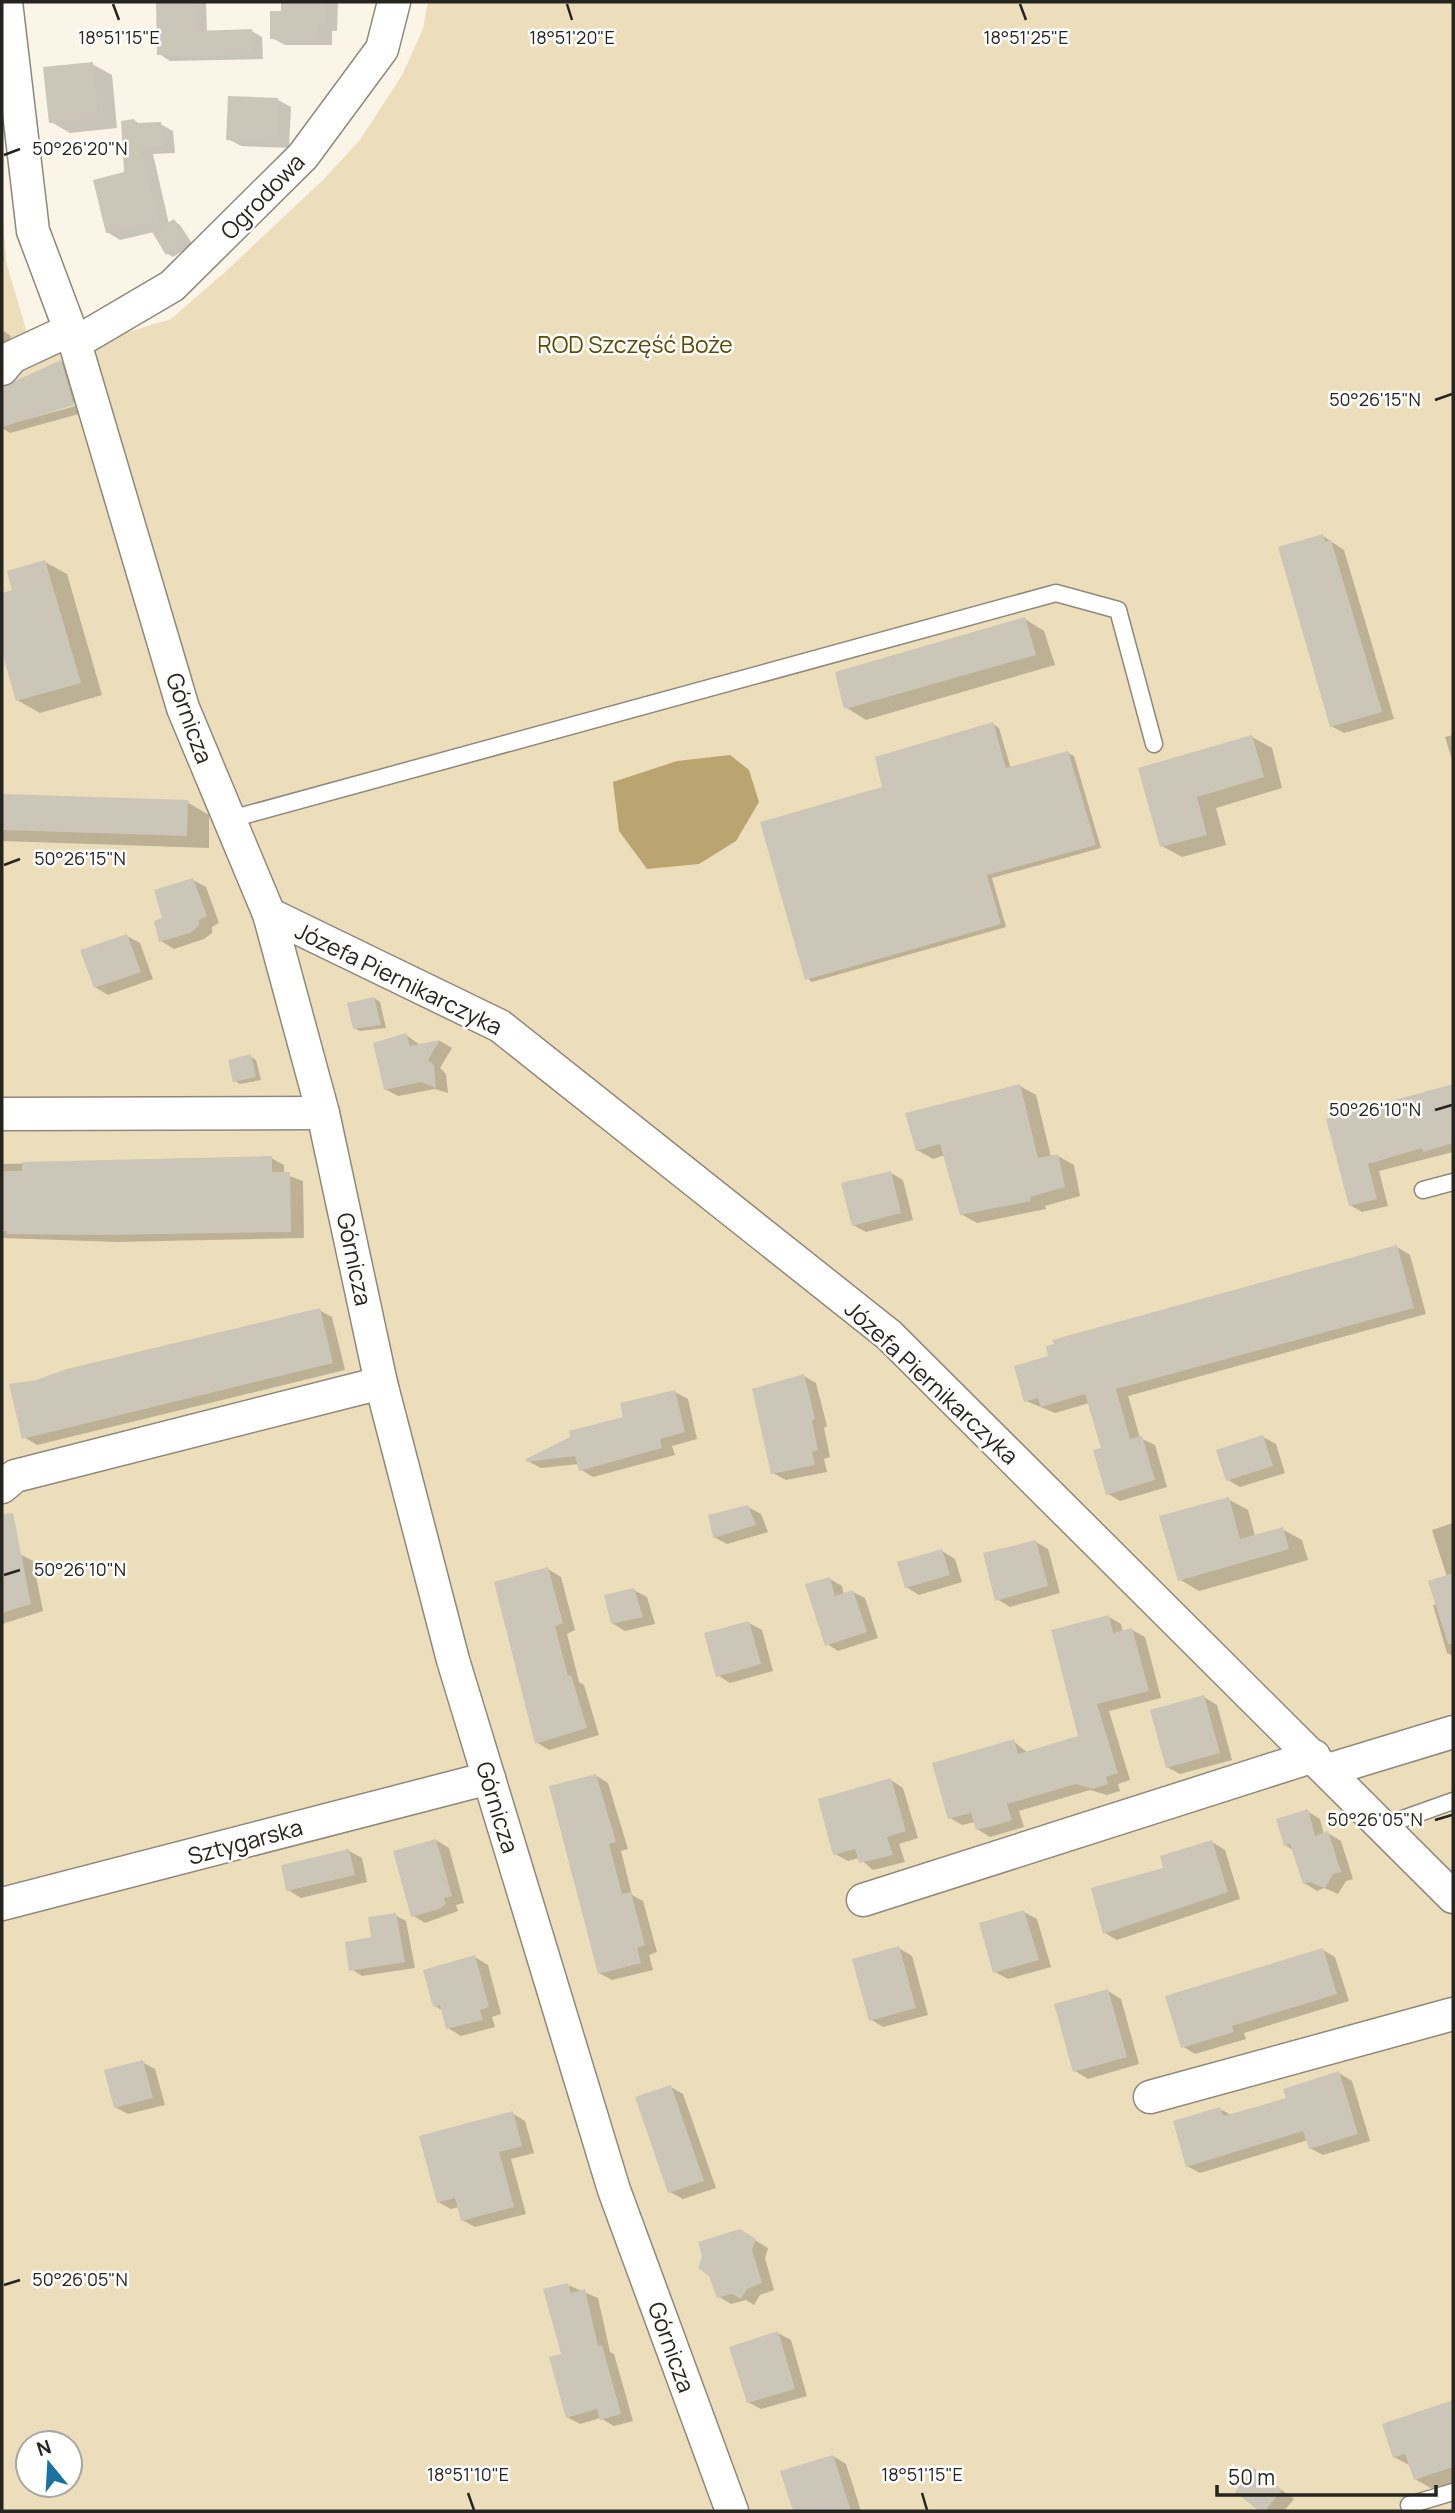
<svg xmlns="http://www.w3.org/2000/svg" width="1455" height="2513" font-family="Manrope,sans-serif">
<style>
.green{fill:#ecdebb;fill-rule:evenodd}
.water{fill:#baa571}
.shadow{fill:#0003;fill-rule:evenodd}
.building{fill:#ccc6b8}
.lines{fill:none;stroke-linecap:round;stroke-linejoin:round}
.lane-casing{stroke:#8f897c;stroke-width:19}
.street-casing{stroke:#8f897c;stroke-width:35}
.lane{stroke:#fff;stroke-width:16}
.street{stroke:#fff;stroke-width:32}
.ticks{fill:none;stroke:#26241f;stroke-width:2.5}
.labels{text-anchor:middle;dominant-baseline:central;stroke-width:5;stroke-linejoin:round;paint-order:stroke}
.street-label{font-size:23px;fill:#26241f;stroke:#fff}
.park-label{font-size:23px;fill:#5e4904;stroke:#fff}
.ticks-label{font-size:18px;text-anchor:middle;fill:#26241f;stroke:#fff;stroke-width:5;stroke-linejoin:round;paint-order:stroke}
</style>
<rect width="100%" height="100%" fill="#faf5e6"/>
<path class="green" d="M428 2H1453V2511H2V215L7 265 35 360 171 319 225 272 323 180 360 140 402 75 423 29ZM28 2443H70V2485H28Z"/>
<path class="water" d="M730 755 749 770 759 802 736 841 699 864 647 869 619 831 613 782 677 761Z"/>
<g class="shadow">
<path d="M158 2H206L207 33 252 31 262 37 263 59 170 61 159 54Z"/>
<path d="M283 2H338L337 31H332V45H285L272 38 283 13Z"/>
<path d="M92 64 112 75 117 128 70 133 51 122Z"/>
<path d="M278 100 291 107 289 148 241 146 228 139Z"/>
<path d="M134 120 141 125 160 124 173 131 175 153 153 154 169 224 174 221 180 225 193 245 173 257 168 254 154 232 120 240 107 232 126 174Z"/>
<path d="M2 238 4 262H2Z"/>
<path d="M2 330 11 336 2 361Z"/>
<path d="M61 362 74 369 86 412 10 433 2 428V389ZM82 401 83 404 6 425V422Z"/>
<path d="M1323 536 1344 550 1394 719 1344 733 1331 726Z"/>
<path d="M45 562 67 574 102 695 40 713 17 700 2 645V595L14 591Z"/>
<path d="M1025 619 1044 631 1055 665 866 720 847 708Z"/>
<path d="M993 724 999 728 1011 769 1068 753 1074 756 1101 848 992 878 1006 927 812 982 807 978 885 789Z"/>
<path d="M1453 735V763L1445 737Z"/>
<path d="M1252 737 1272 748 1282 788 1216 808 1226 845 1182 857 1162 846 1140 769Z"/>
<path d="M2 796 187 802 209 815V848L2 841Z"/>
<path d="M193 880 206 887 219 923 212 927V933L204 939 174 949 161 941 164 919Z"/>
<path d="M127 936 140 943 153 979 108 995 95 987Z"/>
<path d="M374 998 380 1002 386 1028 360 1031 354 1028Z"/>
<path d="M406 1035 420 1045 440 1041 452 1048 440 1068 446 1074 448 1093 435 1089 398 1096 385 1089Z"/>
<path d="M250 1056 256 1060 261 1080 240 1084 235 1081Z"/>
<path d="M1020 1086 1036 1095 1051 1157 1058 1156 1074 1165 1080 1196 1045 1206 1046 1209 977 1223 961 1214 945 1155 933 1159 917 1150Z"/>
<path d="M1453 1086V1152L1379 1171 1388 1206 1362 1212 1350 1205 1328 1120Z"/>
<path d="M271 1158 284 1165V1174L303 1181 304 1238 117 1242 2 1238V1161V1164Z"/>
<path d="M891 1173 903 1180 913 1220 866 1232 853 1225Z"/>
<path d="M1397 1247 1410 1255 1426 1314 1128 1396 1140 1438 1155 1445 1167 1487 1120 1501 1107 1493 1103 1449 1089 1403 1055 1413 1026 1401 1050 1358 1055 1341Z"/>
<path d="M319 1310 332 1317 345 1370 37 1445 24 1437Z"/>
<path d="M804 1376 816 1383 827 1426 824 1428 830 1457 824 1459 827 1472 786 1480 773 1473Z"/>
<path d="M675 1392 688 1399 697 1439 672 1446 675 1455 593 1477 580 1469 579 1464 541 1468 528 1461 625 1418Z"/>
<path d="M1263 1437 1276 1444 1285 1473 1240 1487 1228 1480Z"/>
<path d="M1228 1499 1248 1510 1255 1536 1282 1529 1302 1540 1308 1560 1199 1591 1179 1579Z"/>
<path d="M748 1507 761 1514 768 1532 727 1544 714 1537Z"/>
<path d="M1453 1523V1656L1447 1653 1433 1605 1437 1604 1447 1577 1432 1530Z"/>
<path d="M1036 1542 1048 1549 1060 1593 1010 1607 997 1599Z"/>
<path d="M942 1551 955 1559 962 1582 919 1595 906 1587Z"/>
<path d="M20 1554 33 1561 43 1611 2 1624V1556Z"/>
<path d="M548 1569 561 1577 575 1630 567 1634 579 1682 584 1685 599 1735 549 1750 536 1742Z"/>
<path d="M830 1579 842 1586 844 1595 853 1592 865 1598 878 1638 838 1651 827 1644Z"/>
<path d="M634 1590 647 1597 655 1624 625 1631 612 1623Z"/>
<path d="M1109 1617 1121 1624 1123 1632 1132 1630 1145 1637 1161 1698 1109 1711 1130 1780 1118 1784 1120 1791 1107 1795 1090 1790 1019 1811 1024 1827 990 1837 977 1829 975 1822 962 1825 950 1818 1013 1741 1028 1753 1081 1737Z"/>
<path d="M749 1623 762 1630 773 1671 730 1683 717 1675Z"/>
<path d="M1204 1697 1217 1705 1232 1760 1180 1774 1167 1767Z"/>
<path d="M595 1775 608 1783 628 1849 621 1851 632 1895 643 1901 657 1952 649 1955 653 1970 612 1980 599 1973Z"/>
<path d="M891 1780 903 1788 918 1838 899 1844 905 1862 873 1870 859 1858 848 1861 835 1854Z"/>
<path d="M1307 1811 1320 1819 1324 1835 1328 1833 1341 1841 1353 1879 1346 1881 1338 1894 1324 1888 1317 1891 1304 1883 1293 1850 1285 1845Z"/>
<path d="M436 1840 449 1848 464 1903 456 1905 458 1911 425 1923 412 1915Z"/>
<path d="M1212 1842 1225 1850 1240 1899 1117 1940 1105 1933 1165 1869Z"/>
<path d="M349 1851 362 1858 367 1882 301 1898 288 1890Z"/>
<path d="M1024 1912 1037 1919 1051 1967 1008 1979 995 1972Z"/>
<path d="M395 1915 406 1921 415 1968 362 1976 351 1969Z"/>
<path d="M899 1948 912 1956 928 2015 883 2027 870 2019Z"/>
<path d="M1323 1950 1335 1957 1349 2001 1244 2033 1246 2039 1195 2054 1182 2046Z"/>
<path d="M475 1957 488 1965 501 2014 492 2017 495 2027 461 2036 448 2028 443 2011 435 2006Z"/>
<path d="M1108 1991 1121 1999 1139 2064 1088 2079 1075 2071Z"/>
<path d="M142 2062 155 2069 165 2105 128 2114 115 2107Z"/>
<path d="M1339 2073 1352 2081 1370 2141 1323 2155 1310 2148 1308 2140 1200 2173 1187 2166 1220 2109 1231 2115 1288 2099Z"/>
<path d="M671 2087 683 2094 716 2188 683 2199 670 2192Z"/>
<path d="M512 2113 525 2121 534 2153 511 2159 526 2214 475 2227 462 2220 459 2207 451 2209 438 2202Z"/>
<path d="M753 2239 768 2248 765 2258 774 2290 760 2295 754 2305 746 2300 731 2304 718 2296 710 2275Z"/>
<path d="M568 2285 598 2298 610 2352 614 2354 633 2421 614 2426 600 2418 580 2424 567 2417 563 2355Z"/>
<path d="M778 2333 791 2340 807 2396 761 2409 748 2402Z"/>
<path d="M1453 2402V2490L1441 2494 1415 2479 1411 2466 1394 2457 1384 2425Z"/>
<path d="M833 2456 846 2464 861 2511H795L783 2472Z"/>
<path d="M1255 2470 1294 2499 1284 2511H1262L1237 2491Z"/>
</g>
<g class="building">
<path d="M156 2H196L197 31 252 29V54L157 55Z"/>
<path d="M281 2H325V25H319V39H270V11H281Z"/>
<path d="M93 62 98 117 49 123 43 67Z"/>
<path d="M228 96 278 98 277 142 226 140Z"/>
<path d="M134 119 135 123 161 122 163 146 141 148 158 221 106 233 93 180 124 172 121 121Z"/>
<path d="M174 219 188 242 166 255 152 232Z"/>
<path d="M61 360 74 405 2 427V387Z"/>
<path d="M1323 534 1325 542 1331 540 1382 712 1330 727 1278 547Z"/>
<path d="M45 560 81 683 16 701 2 652V593L12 590 7 571Z"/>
<path d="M1025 617 1036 655 845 709 843 706 835 672Z"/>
<path d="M993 722 1006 768 1068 751 1096 845 987 875 1001 924 805 980 760 822 882 787 875 757Z"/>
<path d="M1252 735 1264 777 1197 797 1207 835 1160 847 1138 768Z"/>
<path d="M2 794 188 800 187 836 2 830Z"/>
<path d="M193 878 207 916 199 920V926L190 933 159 942 154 921 162 918 154 890Z"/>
<path d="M127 934 141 972 94 988 80 950Z"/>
<path d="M374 997 381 1025 353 1029 347 1003Z"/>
<path d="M406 1033 410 1046 440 1040 428 1060 434 1065 436 1088 421 1082 384 1090 373 1043Z"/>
<path d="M251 1054 256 1077 233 1082 228 1060Z"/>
<path d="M1020 1084 1038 1158 1058 1154 1065 1187 1030 1197 1031 1201 960 1215 940 1144 916 1151 905 1113Z"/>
<path d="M1453 1084V1143L1423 1152 1422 1148 1368 1164 1377 1199 1349 1206 1326 1119Z"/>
<path d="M272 1156V1172H290L291 1232 103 1235 7 1234V1231H2V1171H22V1162Z"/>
<path d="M891 1171 901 1213 852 1226 841 1183Z"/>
<path d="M1397 1245 1414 1308 1116 1389 1130 1439 1142 1436 1155 1480 1106 1495 1093 1450 1101 1448 1085 1394 1041 1407 1038 1398 1024 1402 1014 1366 1048 1356 1046 1346 1054 1344 1052 1340Z"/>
<path d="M320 1308 333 1363 22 1439 9 1384 36 1380 67 1369Z"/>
<path d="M804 1374 815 1418 812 1421 818 1450 812 1452 815 1465 771 1474 752 1389Z"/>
<path d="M675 1390 685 1432 660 1439 662 1448 579 1471 575 1456 526 1462V1459L570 1437 569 1431 623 1417 620 1403Z"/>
<path d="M1263 1435 1273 1466 1226 1481 1216 1450Z"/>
<path d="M1229 1497 1240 1539 1283 1527 1289 1549 1178 1581 1159 1516Z"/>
<path d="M748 1505 756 1525 713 1538 708 1515Z"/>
<path d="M13 1513 31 1604 2 1613V1514Z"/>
<path d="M1036 1540 1048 1586 995 1601 983 1553Z"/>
<path d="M942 1549 950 1575 905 1588 897 1562Z"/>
<path d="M548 1567 563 1623 555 1626 568 1676 571 1675 587 1728 535 1744 494 1582Z"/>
<path d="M1453 1573V1643L1448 1644 1428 1581Z"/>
<path d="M830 1577 835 1596 853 1590 867 1632 825 1646 805 1584Z"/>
<path d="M634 1588 643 1617 611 1624 604 1595Z"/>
<path d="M1109 1615 1113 1633 1132 1628 1149 1691 1097 1704 1118 1773 1106 1777 1108 1784 1093 1789 1076 1784 1007 1804 1012 1820 993 1826 976 1830 971 1813 948 1819 932 1763 1014 1739 1018 1754 1078 1736 1051 1630Z"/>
<path d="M749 1621 761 1664 716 1677 704 1633Z"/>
<path d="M1204 1695 1220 1753 1166 1768 1150 1710Z"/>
<path d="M596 1774 616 1842 609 1844 622 1894 631 1892 645 1945 637 1948 641 1963 598 1974 549 1786Z"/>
<path d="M891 1778 906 1831 887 1837 893 1855 859 1863 855 1849 833 1855 818 1799Z"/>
<path d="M1308 1809 1315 1836 1328 1831 1341 1872 1333 1874 1325 1888 1310 1882 1303 1884 1290 1844 1284 1846 1276 1819Z"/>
<path d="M436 1839 452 1896 444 1898 446 1904 439 1909 411 1917 393 1851Z"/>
<path d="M1212 1840 1228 1892 1103 1934 1091 1888 1163 1868 1160 1856Z"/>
<path d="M349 1849 355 1875 286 1891 281 1865Z"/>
<path d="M1024 1910 1039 1960 993 1973 979 1923Z"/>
<path d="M396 1913 405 1962 349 1971 345 1942 371 1937 368 1917Z"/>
<path d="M899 1946 916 2008 869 2021 852 1959Z"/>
<path d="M1323 1948 1337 1994 1232 2026 1234 2032 1181 2048 1165 1996Z"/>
<path d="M475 1955 489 2007 480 2010 483 2020 446 2029 440 2005 433 2007 423 1970Z"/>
<path d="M1108 1989 1127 2057 1073 2072 1054 2004Z"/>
<path d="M143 2060 153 2098 114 2108 104 2070Z"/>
<path d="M1339 2071 1358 2134 1309 2149 1303 2131 1186 2167 1173 2121 1220 2107 1223 2116 1263 2105 1286 2098 1283 2089Z"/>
<path d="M671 2085 704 2181 668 2193 635 2097Z"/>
<path d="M513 2111 522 2146 499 2152 514 2207 461 2221 455 2198 437 2203 419 2136Z"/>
<path d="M740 2229 756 2239 752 2250 762 2283 747 2289 741 2299 732 2294 717 2298 709 2276 698 2268 702 2256 698 2242Z"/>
<path d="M568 2283 571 2293 585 2289 598 2346 602 2345 621 2414 600 2420 597 2409 566 2418 549 2357 561 2354 543 2289Z"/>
<path d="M778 2331 795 2389 747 2403 729 2347Z"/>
<path d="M1453 2400V2467L1414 2480 1405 2454 1393 2458 1382 2424Z"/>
<path d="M833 2455 851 2511H793L780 2471Z"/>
<path d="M1254 2468 1282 2490 1265 2511H1259L1235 2492Z"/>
</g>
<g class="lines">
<defs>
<g id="lane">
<path d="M231 819 1056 593 1118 610 1154 744"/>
<path d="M1423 1190 1453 1182"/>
<path d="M1383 1826 1453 1801"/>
<path d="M1414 2511 1409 2505 1453 2492"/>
</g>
<g id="street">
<path d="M6 2 33 231 75 343 183 708 269 914 323 1113 381 1383 453 1660 614 2190 732 2511"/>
<path d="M75 343 172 286 303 156 382 49 394 2"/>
<path d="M2 369 12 357 70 330"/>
<path d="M269 914 500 1026 889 1335 1453 1897"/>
<path d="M2 1114 323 1113"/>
<path d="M2 1487 15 1476 381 1383"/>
<path d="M1328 1770 1453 1732"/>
<path d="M863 1900 1314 1756"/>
<path d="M2 1904 489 1778"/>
<path d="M1150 2097 1453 2014"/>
</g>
</defs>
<use href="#lane" class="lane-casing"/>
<use href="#street" class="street-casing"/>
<use href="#lane" class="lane"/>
<use href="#street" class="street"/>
</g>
<path class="ticks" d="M113 4 119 20M567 4 572 20M1020 4 1026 20M4 155 20 149M1435 400 1452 394M4 865 20 859M1435 1110 1452 1105M4 1575 20 1570M1435 1820 1452 1815M4 2285 20 2280M468 2493 474 2510M922 2493 927 2510"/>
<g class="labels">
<g class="street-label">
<text transform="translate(262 196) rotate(-46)">Ogrodowa</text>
<text transform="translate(190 718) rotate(70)">Górnicza</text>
<text transform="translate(399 978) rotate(26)">Józefa Piernikarczyka</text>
<text transform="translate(355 1259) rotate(78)">Górnicza</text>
<text transform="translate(932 1382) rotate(43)">Józefa Piernikarczyka</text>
<text transform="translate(498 1807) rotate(73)">Górnicza</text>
<text transform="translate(245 1841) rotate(-15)">Sztygarska</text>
<text transform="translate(672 2347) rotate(70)">Górnicza</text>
</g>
<g class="park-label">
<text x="635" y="344">ROD Szczęść Boże</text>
</g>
</g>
<g class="ticks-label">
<text x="119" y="44">18°51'15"E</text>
<text x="572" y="44">18°51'20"E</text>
<text x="1026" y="44">18°51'25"E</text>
<text x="80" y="155">50°26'20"N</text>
<text x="1375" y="406">50°26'15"N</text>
<text x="80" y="865">50°26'15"N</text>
<text x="1375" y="1116">50°26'10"N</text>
<text x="80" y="1576">50°26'10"N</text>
<text x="1375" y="1826">50°26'05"N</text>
<text x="80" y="2286">50°26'05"N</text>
<text x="468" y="2481">18°51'10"E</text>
<text x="922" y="2481">18°51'15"E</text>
</g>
<rect width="1455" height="2513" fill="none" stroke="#26241f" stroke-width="7"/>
<g transform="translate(49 2464) rotate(342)"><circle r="33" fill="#ffffff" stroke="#a8a7a5" stroke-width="2"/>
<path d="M0-5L12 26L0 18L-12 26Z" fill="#1b72a2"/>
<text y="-10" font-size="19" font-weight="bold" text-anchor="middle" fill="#26241f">N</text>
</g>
<path d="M1217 2485v10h219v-10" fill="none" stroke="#26241f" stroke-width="3.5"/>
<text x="1228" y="2485" font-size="21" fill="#26241f" stroke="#ffffff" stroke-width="5" paint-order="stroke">50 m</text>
</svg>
